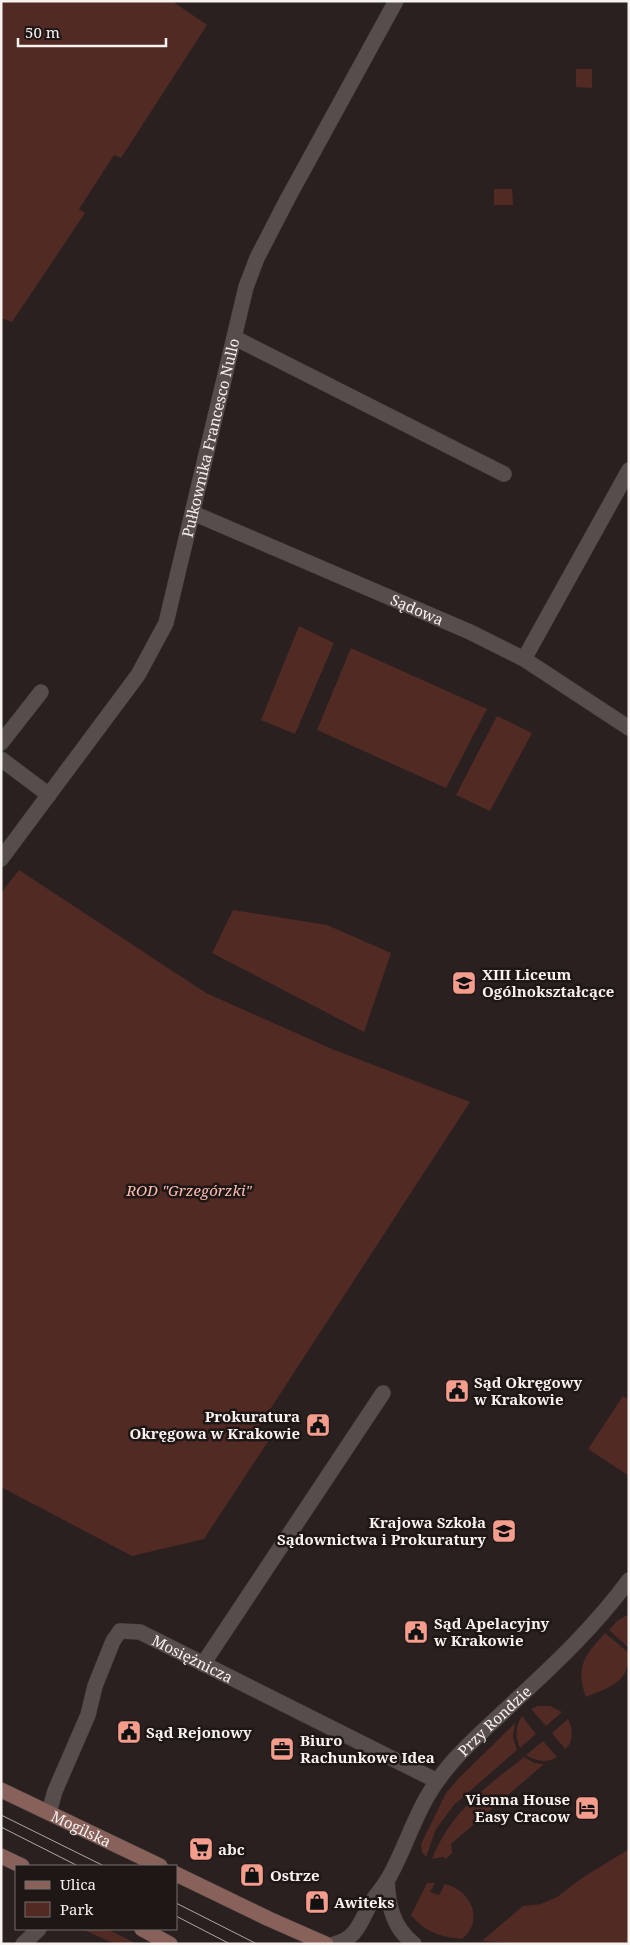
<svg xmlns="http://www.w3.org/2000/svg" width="630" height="1945" font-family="'Noto Serif',serif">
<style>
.green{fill:#512a24}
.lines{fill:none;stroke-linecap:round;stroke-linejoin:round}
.minor-casing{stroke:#443d3c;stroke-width:16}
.secondary-casing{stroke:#443d3c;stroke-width:16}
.minor{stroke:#574d4b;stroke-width:15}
.secondary{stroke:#87615a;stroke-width:15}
.tram{stroke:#aea7a6;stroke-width:1}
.labels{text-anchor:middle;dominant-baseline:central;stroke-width:5;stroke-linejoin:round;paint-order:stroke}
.street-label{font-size:15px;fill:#f7f1f0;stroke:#1f1716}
.poi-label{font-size:15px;font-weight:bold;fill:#f7f1f0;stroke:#1f1716;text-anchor:start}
.park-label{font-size:15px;font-style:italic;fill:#febfb3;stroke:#1f1716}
</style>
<rect width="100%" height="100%" fill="#29201f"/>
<g class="green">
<path d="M1 1H172L207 25 121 158 114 155 79 209 85 213 12 322 1 318Z"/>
<path d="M576 69H592V88L576 87Z"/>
<path d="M494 189H512L513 205H494Z"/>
<path d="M299 626 334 643 295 734 261 720Z"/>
<path d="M351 648 487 709 446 788 317 730Z"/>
<path d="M497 716 532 733 490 811 456 795Z"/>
<path d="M19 870 206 993 332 1049 470 1102 256 1431 269 1440 204 1539 132 1556 1 1487V893Z"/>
<path d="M233 910 327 925 391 953 364 1032 212 953Z"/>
<path d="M623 1396 629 1400V1476L588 1449Z"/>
<path d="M629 1614V1648L609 1630 617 1621Z"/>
<path d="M605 1633 629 1653C629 1683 610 1687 586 1697 575 1666 585 1655 605 1633Z"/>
<path d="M538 1706H550L562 1712 546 1726 531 1709Z"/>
<path d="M522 1716 536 1734 520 1748C515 1737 515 1727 522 1716Z"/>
<path d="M568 1719C573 1729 574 1742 565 1749L552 1733Z"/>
<path d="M515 1723 513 1737 517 1750 454 1805 436 1829 426 1857 422 1852 421 1844 446 1793 459 1778Z"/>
<path d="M543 1741 557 1757C547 1764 535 1761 526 1755Z"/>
<path d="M524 1757 534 1763 544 1764 451 1844 452 1853 446 1859 443 1857 432 1859C452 1810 484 1789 524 1757Z"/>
<path d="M629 1849V1944H525L482 1941 523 1906 541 1904 557 1897 582 1878Z"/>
<path d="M427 1883H435L430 1892 439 1895 445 1884C471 1890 485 1921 462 1939 441 1937 425 1932 411 1915Z"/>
<path d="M82 1929H107L137 1944H115Z"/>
</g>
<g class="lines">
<defs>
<g id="minor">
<path d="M235 338 504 474"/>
<path id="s1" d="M193 513 470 632 524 659 629 728"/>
<path d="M524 659 629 470"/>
<path d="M1 743 41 692"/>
<path d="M1 759 49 795"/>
<path id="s2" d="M1 859 138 675 166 623 246 287 257 258 288 198 396 1"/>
<path d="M203 1664 383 1393"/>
<path id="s3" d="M49 1812 55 1791 88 1715 95 1686 113 1641 120 1631 140 1632 437 1781"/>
<path d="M387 1880C388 1905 393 1928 414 1944"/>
<path d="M23 1944 39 1929"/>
<path id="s4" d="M334 1944C358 1939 361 1919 372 1901 377 1894 383 1887 388 1879 403 1853 412 1823 427 1797 449 1758 485 1730 517 1699 557 1662 596 1625 629 1580"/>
</g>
<g id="secondary">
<path id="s5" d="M1 1790 160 1866"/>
<path d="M1 1856 22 1866"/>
<path d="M176 1874 269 1919 326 1944"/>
<path d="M142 1929 170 1944"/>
</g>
</defs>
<use href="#minor" class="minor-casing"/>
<use href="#secondary" class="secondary-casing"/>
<use href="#minor" class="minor"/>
<use href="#secondary" class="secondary"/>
<g class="tram">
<path d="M1 1815 104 1866"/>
<path d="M1 1827 78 1866"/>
<path d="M176 1903 257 1944"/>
<path d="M176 1916 230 1944"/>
</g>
</g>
<defs>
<symbol id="school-square" viewBox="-11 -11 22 22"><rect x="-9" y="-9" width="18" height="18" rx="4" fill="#f49d8d" stroke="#1f1716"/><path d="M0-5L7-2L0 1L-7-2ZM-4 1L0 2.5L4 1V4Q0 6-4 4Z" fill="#111"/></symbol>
<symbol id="civic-square" viewBox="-11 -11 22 22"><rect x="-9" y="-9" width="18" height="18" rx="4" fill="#f49d8d" stroke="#1f1716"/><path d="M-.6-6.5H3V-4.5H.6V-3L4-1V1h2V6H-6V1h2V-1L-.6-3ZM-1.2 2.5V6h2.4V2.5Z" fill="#111"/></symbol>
<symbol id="university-square" viewBox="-11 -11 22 22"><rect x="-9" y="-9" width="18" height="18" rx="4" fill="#f49d8d" stroke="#1f1716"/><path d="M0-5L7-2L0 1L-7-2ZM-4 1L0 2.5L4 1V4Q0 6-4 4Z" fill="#111"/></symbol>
<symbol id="office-square" viewBox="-11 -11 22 22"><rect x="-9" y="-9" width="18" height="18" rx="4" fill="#f49d8d" stroke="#1f1716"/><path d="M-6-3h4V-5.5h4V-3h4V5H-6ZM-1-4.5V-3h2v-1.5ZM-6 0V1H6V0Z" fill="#111"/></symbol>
<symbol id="hotel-square" viewBox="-11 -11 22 22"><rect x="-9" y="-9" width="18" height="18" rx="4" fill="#f49d8d" stroke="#1f1716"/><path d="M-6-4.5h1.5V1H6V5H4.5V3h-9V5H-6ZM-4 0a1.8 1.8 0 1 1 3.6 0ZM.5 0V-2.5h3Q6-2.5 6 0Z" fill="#111"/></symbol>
<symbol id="supermarket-square" viewBox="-11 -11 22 22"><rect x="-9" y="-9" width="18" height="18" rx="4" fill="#f49d8d" stroke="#1f1716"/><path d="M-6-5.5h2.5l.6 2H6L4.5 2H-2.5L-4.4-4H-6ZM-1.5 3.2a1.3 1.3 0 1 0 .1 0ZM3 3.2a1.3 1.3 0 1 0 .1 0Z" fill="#111"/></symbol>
<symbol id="shop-square" viewBox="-11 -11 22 22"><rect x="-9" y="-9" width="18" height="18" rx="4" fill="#f49d8d" stroke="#1f1716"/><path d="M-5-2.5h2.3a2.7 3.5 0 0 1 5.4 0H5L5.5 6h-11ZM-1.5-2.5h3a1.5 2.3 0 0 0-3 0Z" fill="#111"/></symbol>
</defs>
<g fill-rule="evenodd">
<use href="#school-square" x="450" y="969" width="28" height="28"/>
<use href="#civic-square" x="443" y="1377" width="28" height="28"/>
<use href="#civic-square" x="304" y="1411" width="28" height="28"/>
<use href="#university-square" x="490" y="1517" width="28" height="28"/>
<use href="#civic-square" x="402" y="1618" width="28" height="28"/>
<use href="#civic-square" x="115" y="1718" width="28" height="28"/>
<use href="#office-square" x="268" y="1735" width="28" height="28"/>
<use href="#hotel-square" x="573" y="1794" width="28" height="28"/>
<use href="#supermarket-square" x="187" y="1835" width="28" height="28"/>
<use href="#shop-square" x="238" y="1861" width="28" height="28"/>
<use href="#shop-square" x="303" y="1888" width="28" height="28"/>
</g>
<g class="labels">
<g class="street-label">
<text stroke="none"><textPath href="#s2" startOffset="479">Pułkownika Francesco Nullo</textPath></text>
<text stroke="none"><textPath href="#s1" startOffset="244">Sądowa</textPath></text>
<text stroke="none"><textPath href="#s3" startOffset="274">Mosiężnicza</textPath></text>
<text stroke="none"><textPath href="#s4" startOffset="280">Przy Rondzie</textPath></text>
<text stroke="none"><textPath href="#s5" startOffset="89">Mogilska</textPath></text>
</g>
<g class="poi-label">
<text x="482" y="974">XIII Liceum<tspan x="482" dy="17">Ogólnokształcące</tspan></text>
<text x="474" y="1382">Sąd Okręgowy<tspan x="474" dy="17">w Krakowie</tspan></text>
<text x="300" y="1416" text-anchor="end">Prokuratura<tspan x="300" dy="17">Okręgowa w Krakowie</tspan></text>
<text x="486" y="1522" text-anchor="end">Krajowa Szkoła<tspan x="486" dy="17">Sądownictwa i Prokuratury</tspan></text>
<text x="434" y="1623">Sąd Apelacyjny<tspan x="434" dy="17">w Krakowie</tspan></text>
<text x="146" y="1732">Sąd Rejonowy</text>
<text x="300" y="1740">Biuro<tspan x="300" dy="17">Rachunkowe Idea</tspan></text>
<text x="570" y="1799" text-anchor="end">Vienna House<tspan x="570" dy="17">Easy Cracow</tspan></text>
<text x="218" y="1849">abc</text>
<text x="270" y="1875">Ostrze</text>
<text x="334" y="1902">Awiteks</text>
</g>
<g class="park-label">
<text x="189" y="1190">ROD "Grzegórzki"</text>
</g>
</g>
<rect width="630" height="1945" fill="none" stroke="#f7f1f0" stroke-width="5"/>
<rect x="15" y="1865" width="162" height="65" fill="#1f1716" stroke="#756e6d"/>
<rect x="25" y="1881" width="25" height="8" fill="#87615a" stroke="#756e6d"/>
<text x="60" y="1890" font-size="15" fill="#f7f1f0">Ulica</text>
<rect x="25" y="1902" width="25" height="15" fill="#512a24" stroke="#756e6d"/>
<text x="60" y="1915" font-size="15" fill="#f7f1f0">Park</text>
<path d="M18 38v8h148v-8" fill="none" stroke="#f7f1f0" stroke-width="2.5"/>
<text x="25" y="38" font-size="15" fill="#f7f1f0" stroke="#1f1716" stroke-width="4" paint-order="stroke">50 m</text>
</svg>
